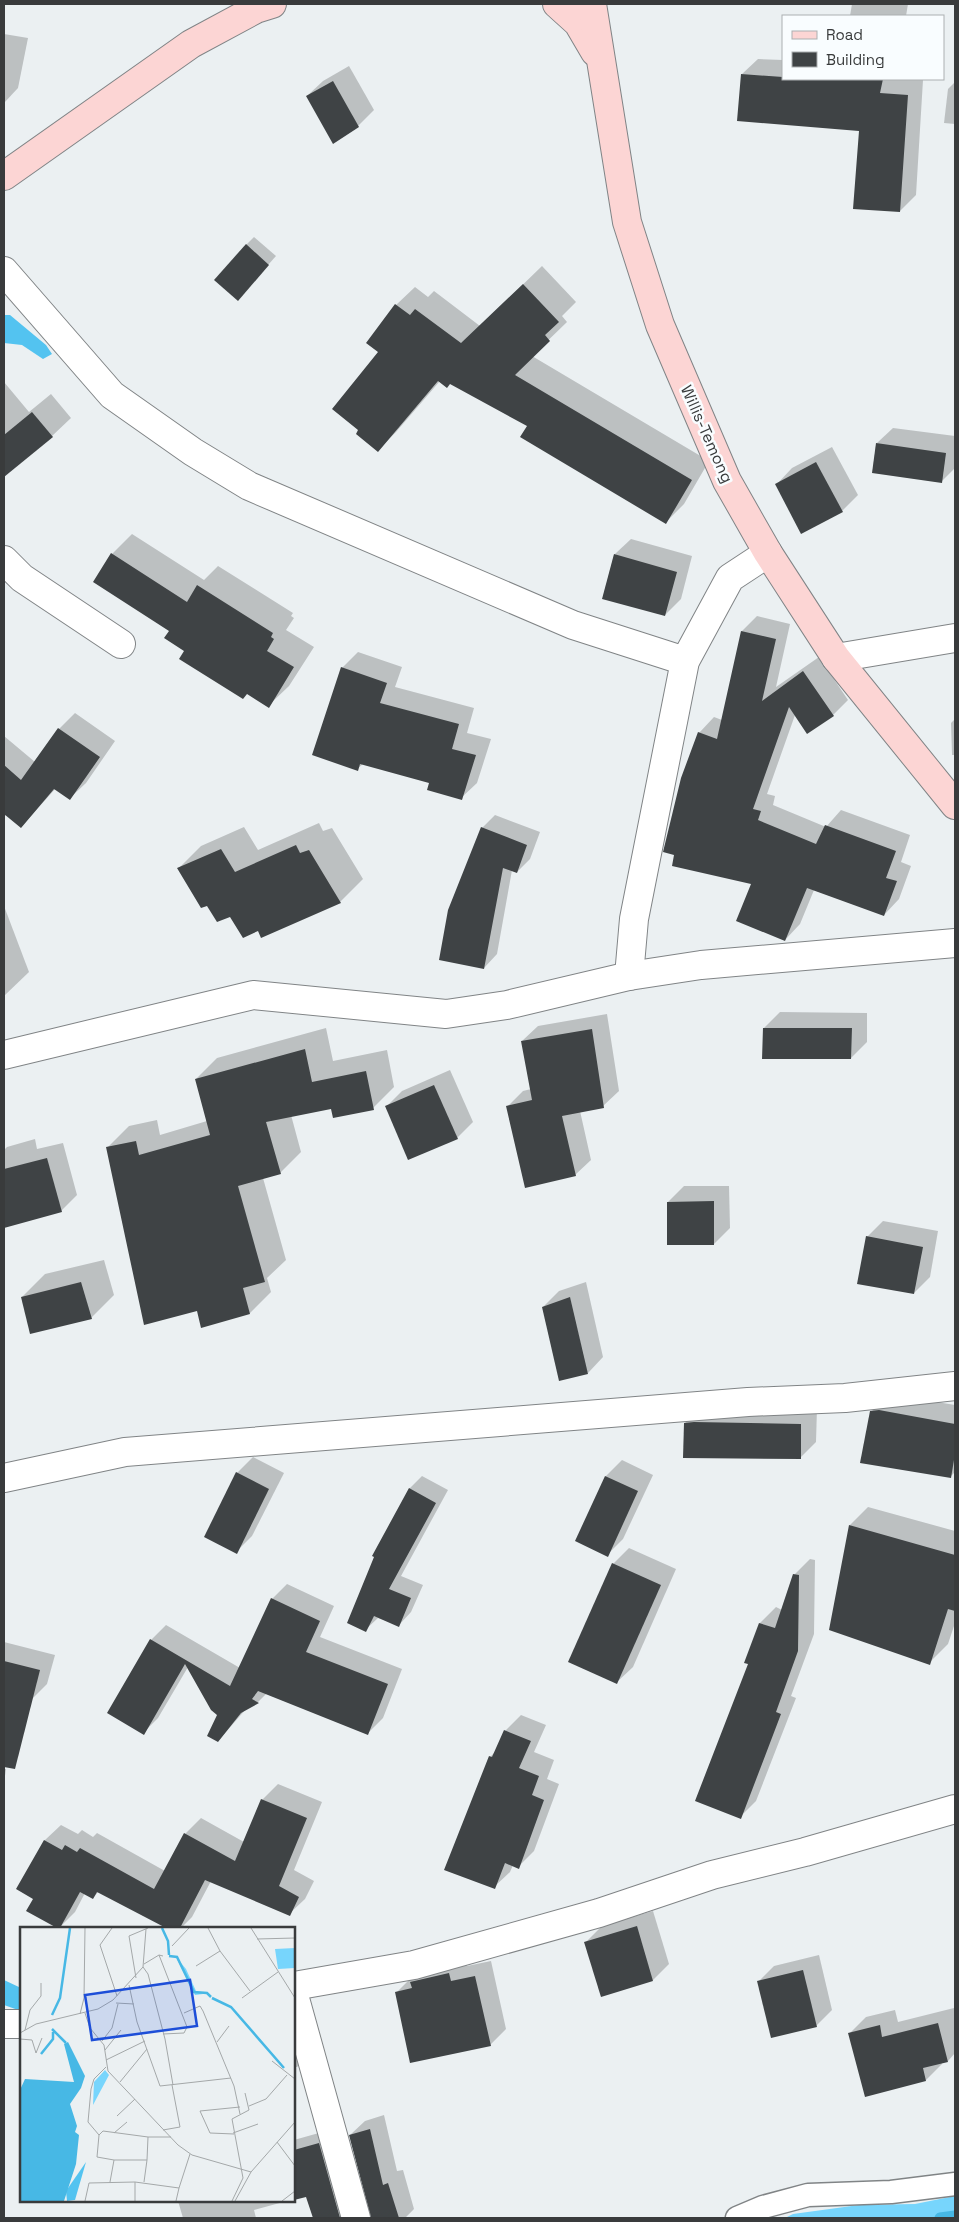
<svg xmlns="http://www.w3.org/2000/svg" width="959" height="2222" font-family="'Space Grotesk',sans-serif">
<style>
.green{fill:#77d5fc}
.forest{fill:#53c3f0}
.shadow{fill:#0003}
.lines{fill:none;stroke-linecap:round;stroke-linejoin:round}
.stream{stroke:#47b8e5;stroke-width:11}
.building{fill:#3f4345}
.lane-casing{stroke:#808486;stroke-width:25}
.street-casing{stroke:#808486;stroke-width:30}
.secondary-casing{stroke:#808486;stroke-width:30}
.lane{stroke:#fff;stroke-width:22}
.street{stroke:#fff;stroke-width:28}
.secondary{stroke:#fcd5d4;stroke-width:28}
.labels{text-anchor:middle;dominant-baseline:central;stroke-width:5;stroke-linejoin:round;paint-order:stroke}
.street-label{font-size:16px;fill:#393b3c;stroke:#f9fdff}
.inset-river{fill:none;stroke:#47b8e5;stroke-width:2.5}
.inset-road{fill:none;stroke:#a4a8a9;stroke-width:1}
.view{fill:#1d4ed8;fill-opacity:0.15;stroke:#1d4ed8;stroke-width:2.5}
.inset-edge{fill:none;stroke:#393b3c;stroke-width:2.5}
</style>
<rect width="100%" height="100%" fill="#ebf0f2"/>
<path class="green" d="M955 2196V2218H785L793 2214 859 2205 915 2204Z"/>
<g class="forest">
<path d="M4 315H10L46 345 52 354 43 359 22 345 4 343Z"/>
<path d="M4 1980 21 1988V2011L4 2005Z"/>
</g>
<g class="shadow">
<path d="M852 4H908L906 16H850Z"/>
<path d="M4 34 28 38 18 88 4 103Z"/>
<path d="M758 59 783 60V79L923 80 916 195 900 211 861 130 742 74Z"/>
<path d="M349 66 374 110 358 126 307 96 323 81Z"/>
<path d="M955 82V124L944 123 948 89Z"/>
<path d="M254 237 276 256 245 291 246 245Z"/>
<path d="M542 266 576 302 562 316 567 322 532 356 709 461 684 504 666 522 529 426 451 383 440 381 396 432 378 450 380 352 368 343 396 305 415 287 428 297 434 291 480 326Z"/>
<path d="M4 382 29 412 51 394 71 418 52 436 4 476Z"/>
<path d="M893 428 955 436V468L941 482 877 443Z"/>
<path d="M832 447 858 495 842 511 777 484 792 468Z"/>
<path d="M132 534 204 580 218 566 293 613 291 616 294 618 286 630 314 647 289 686 268 706 186 650 112 554Z"/>
<path d="M631 539 692 556 681 599 665 615 615 554Z"/>
<path d="M757 616 790 624 776 687 819 657 848 700 833 715H795L767 794 775 796 773 805 826 827 841 810 910 835 901 862 911 866 899 899 884 915 814 890 800 924 785 940 753 884 699 733 714 717 722 720 742 631Z"/>
<path d="M358 652 402 667 395 687 474 708 467 733 491 739 477 783 461 798 431 782 363 764 357 769 342 668Z"/>
<path d="M75 713 115 741 86 783 70 798 56 788 21 827 7 814 4 817V736L35 762 59 729Z"/>
<path d="M955 719V755H952L951 723Z"/>
<path d="M495 815 540 832 530 859 517 872 512 870 497 954 484 968 482 828Z"/>
<path d="M319 823 323 831 332 828 363 879 340 902 258 930 231 915 179 868 201 846 244 827 258 850Z"/>
<path d="M4 906 29 972 4 996Z"/>
<path d="M780 1012 867 1013V1042L851 1058 764 1028Z"/>
<path d="M607 1014 619 1091 603 1106 580 1111 591 1160 575 1175 508 1106 523 1091 531 1089 522 1041 538 1026Z"/>
<path d="M326 1028 333 1061 387 1050 394 1087 373 1108 332 1107 291 1115 301 1152 280 1173 263 1178 286 1260 267 1278 271 1292 250 1313 198 1310 108 1147 129 1126 157 1120 160 1135 207 1121 196 1079 217 1058Z"/>
<path d="M450 1070 473 1122 457 1138 387 1106 402 1091Z"/>
<path d="M35 1139 37 1149 63 1143 77 1195 61 1211 8 1226 4 1210V1150L7 1147Z"/>
<path d="M684 1186H729L730 1228 714 1244 668 1202Z"/>
<path d="M883 1221 938 1231 930 1277 914 1293 867 1237Z"/>
<path d="M104 1260 114 1295 91 1318 22 1297 45 1274Z"/>
<path d="M586 1282 603 1357 588 1373 543 1307 559 1291Z"/>
<path d="M895 1395 955 1405V1472L950 1477 871 1412 887 1396Z"/>
<path d="M701 1407 817 1408 816 1442 800 1458 685 1423Z"/>
<path d="M253 1457 284 1473 252 1536 236 1552 237 1473Z"/>
<path d="M622 1460 653 1475 623 1539 607 1555 577 1541 606 1476Z"/>
<path d="M422 1476 448 1490 401 1576 423 1585 411 1612 399 1625 378 1618 365 1630 375 1557 374 1556 410 1488Z"/>
<path d="M868 1507 955 1531V1623L948 1644 929 1663 850 1525Z"/>
<path d="M629 1548 676 1569 633 1667 617 1682 613 1564Z"/>
<path d="M810 1559 815 1560 814 1634 791 1696 796 1698 756 1801 740 1817 749 1664 746 1663 760 1623 776 1607 782 1610 794 1575Z"/>
<path d="M287 1584 334 1606 320 1637 402 1669 383 1718 368 1733 267 1693 258 1702 246 1709 218 1741 219 1715 188 1667 158 1718 143 1733 151 1640 166 1625 240 1668 272 1599Z"/>
<path d="M4 1642 55 1655 47 1684 32 1699 4 1693Z"/>
<path d="M521 1715 546 1725 534 1752 554 1760 547 1779 559 1784 534 1851 518 1867 513 1865 510 1872 494 1887 445 1869 491 1756 496 1751 505 1731Z"/>
<path d="M4 1769H6L4 1783Z"/>
<path d="M278 1784 322 1802 294 1870 314 1881 305 1899 289 1914 211 1881 192 1917 181 1928H169L99 1891 93 1898 85 1893 75 1912 59 1928 35 1898 18 1889 45 1840 61 1825 78 1834 82 1830 93 1837 97 1833 165 1871 185 1834 201 1818 244 1842 262 1800Z"/>
<path d="M653 1911 669 1964 653 1980 602 1995 586 1942 602 1926Z"/>
<path d="M819 1955 832 2010 816 2026 758 1982 774 1966Z"/>
<path d="M465 1958 467 1966 491 1961 506 2029 490 2045 396 1993 412 1977Z"/>
<path d="M294 1996 313 2051 297 2067H294Z"/>
<path d="M954 2008 955 2053 948 2061 941 2062 942 2064 926 2080 866 2095 850 2033 866 2017 895 2010 898 2022Z"/>
<path d="M384 2115 397 2171 403 2170 414 2209 405 2218H372L350 2135 365 2121Z"/>
<path d="M333 2129 365 2218H314L307 2195 294 2199V2140Z"/>
<path d="M178 2201H287L254 2210 256 2218H183Z"/>
</g>
<g class="lines">
<path class="stream" d="M940 2218 955 2216"/>
</g>
<g class="building">
<path d="M741 74 783 77V79H883L880 93 908 95 900 212 853 209 859 131 737 121Z"/>
<path d="M333 81 359 127 333 144 306 96Z"/>
<path d="M246 244 269 265 238 301 214 280Z"/>
<path d="M523 284 559 322 545 335 550 341 515 375 692 480 666 524 520 437 527 426 450 384 447 388 438 381 378 452 356 434 358 430 332 409 378 352 366 343 395 304 410 315 415 309 461 343Z"/>
<path d="M32 412 53 437 4 477V435Z"/>
<path d="M876 443 946 453 942 483 872 473Z"/>
<path d="M816 462 843 512 801 534 775 484Z"/>
<path d="M111 553 187 602 197 585 273 633 271 637 274 639 267 651 294 667 269 708 247 694 243 699 179 659 184 651 164 638 169 631 93 582Z"/>
<path d="M614 554 677 572 665 616 602 599Z"/>
<path d="M741 631 776 639 762 701 803 671 834 716 807 734 789 707 753 809 761 811 758 820 816 844 825 825 896 851 886 878 897 881 884 916 807 888 785 941 736 921 751 884 672 866 674 855 663 852 681 778 698 732 717 739Z"/>
<path d="M341 667 387 683 380 703 459 724 452 749 476 755 462 800 427 790 429 783 360 764 358 771 312 755Z"/>
<path d="M58 728 100 757 70 800 54 789 21 828 4 814V765L21 780Z"/>
<path d="M481 827 527 845 517 873 503 868 484 969 439 960 448 910Z"/>
<path d="M296 845 300 853 309 850 341 903 261 938 258 931 243 938 230 917 217 922 207 906 201 908 177 868 221 849 235 872Z"/>
<path d="M763 1028H852L851 1059H762Z"/>
<path d="M592 1029 604 1108 562 1116 576 1176 525 1188 506 1106 532 1100 521 1041Z"/>
<path d="M305 1049 312 1082 366 1071 374 1110 333 1118 331 1109 266 1122 281 1174 238 1186 265 1282 243 1288 250 1314 201 1328 197 1311 144 1325 106 1147 136 1141 139 1155 210 1135 195 1079Z"/>
<path d="M434 1085 458 1139 408 1160 385 1106Z"/>
<path d="M47 1158 62 1212 4 1228V1169Z"/>
<path d="M714 1201V1245H667V1202Z"/>
<path d="M866 1236 923 1247 914 1294 857 1284Z"/>
<path d="M81 1282 92 1319 30 1334 21 1297Z"/>
<path d="M570 1297 588 1374 559 1381 542 1307Z"/>
<path d="M879 1410 955 1424V1454L951 1478 860 1463 870 1411Z"/>
<path d="M694 1422 801 1424V1459L683 1458 684 1423Z"/>
<path d="M236 1472 269 1489 237 1554 204 1537Z"/>
<path d="M605 1476 638 1491 608 1557 575 1541Z"/>
<path d="M409 1488 436 1503 389 1589 411 1598 399 1627 374 1616 366 1632 347 1623 374 1557 372 1556Z"/>
<path d="M849 1525 955 1555V1611L948 1609 930 1665 829 1630Z"/>
<path d="M612 1563 661 1585 617 1684 568 1662Z"/>
<path d="M793 1574 799 1575 798 1651 776 1712 781 1714 741 1819 695 1801 748 1664 744 1663 759 1623 775 1628Z"/>
<path d="M271 1598 320 1621 306 1652 388 1684 368 1735 258 1691 252 1699 259 1703 241 1713 218 1742 207 1736 217 1715 211 1710 185 1664 144 1735 107 1713 150 1639 230 1686Z"/>
<path d="M4 1661 40 1670 15 1769 4 1767Z"/>
<path d="M504 1730 531 1741 519 1768 539 1776 532 1795 544 1800 519 1869 505 1863 495 1889 444 1870 489 1756 492 1757Z"/>
<path d="M261 1799 307 1818 279 1886 299 1897 290 1916 205 1880 180 1928H166L97 1892 93 1899 80 1892 60 1928H57L26 1911 33 1899 16 1889 44 1840 62 1850 65 1845 77 1852 80 1848 154 1889 184 1833 235 1861Z"/>
<path d="M637 1926 653 1981 601 1997 584 1942Z"/>
<path d="M803 1970 817 2027 771 2038 757 1981Z"/>
<path d="M449 1973 451 1981 475 1976 491 2046 410 2063 395 1992 412 1988 410 1982Z"/>
<path d="M938 2023 948 2062 923 2068 926 2081 865 2097 848 2033 880 2025 882 2037Z"/>
<path d="M370 2129 383 2185 388 2183 399 2218H371L349 2135Z"/>
<path d="M319 2143 340 2218H313L306 2197 294 2200V2150Z"/>
</g>
<g class="lines">
<defs>
<path id="lane" d="M737 2218 763 2207 808 2195 891 2192 955 2184"/>
<g id="street">
<path d="M4 271 112 395 193 452 249 486 573 625 685 661"/>
<path d="M4 560 22 578 121 644"/>
<path d="M836 658 955 638"/>
<path d="M629 976 634 919 685 661 730 578 768 553"/>
<path d="M4 1055 253 995 446 1014 507 1005 629 976 701 965 955 943"/>
<path d="M4 1478 125 1452 748 1402 845 1398 955 1386"/>
<path d="M294 1986 414 1965 599 1913 712 1875 805 1852 955 1809"/>
<path d="M294 1995 356 2218"/>
<path d="M4 2024H21"/>
</g>
<g id="secondary">
<path d="M557 4 578 23 595 52"/>
<path d="M592 4 627 222 660 325 727 481 768 553 836 658 955 805"/>
<path d="M4 176 191 44 256 9 272 4"/>
</g>
</defs>
<use href="#lane" class="lane-casing"/>
<use href="#street" class="street-casing"/>
<use href="#secondary" class="secondary-casing"/>
<use href="#lane" class="lane"/>
<use href="#street" class="street"/>
<use href="#secondary" class="secondary"/>
</g>
<g class="labels">
<g class="street-label">
<text transform="translate(707 434) rotate(66)">Willis-Temong</text>
</g>
</g>
<g transform="translate(20 1927)">
<rect width="275" height="275" fill="#ebf0f2"/>
<path d="M275 21V41L258 42 255 22ZM156 30 166 42 176 64 183 67 175 68ZM85 143 89 148 73 178 74 155Z" fill="#77d5fc"/>
<path d="M66 235 55 273 47 274 46 264Z" fill="#53c3f0"/>
<path d="M48 115 65 149 61 161 50 177 57 199 55 205 59 208 56 237 44 274H0V163L5 152 54 155 44 117Z" fill="#47b8e5"/>
<path class="inset-river" d="M142 1 148 14 149 28M149 29 157 30 174 65 187 66 191 70M192 71 211 80 264 141M32 88 40 71 50 1M32 102 46 116M21 127 33 112V105"/>
<path class="inset-road" d="M92 1 80 18 97 69M188 1 200 24 230 64M231 1 275 71M237 12 275 11M152 19 169 1M139 28 167 100 164 106 143 107M124 37 139 28 143 29M176 39 200 24M123 40 128 47 145 112 153 158M116 51 109 9 128 1M109 58 117 95 140 159 211 151M222 71 258 45M96 76 114 77M65 86 70 101 84 118 88 144 158 218 172 228 231 245M164 86 180 79 183 84 214 159 220 187M60 87 64 71 65 1M5 103 10 83 21 69V56M0 106 16 97 78 82 93 73 123 40 126 2M0 112 12 113 16 126 22 111M82 114 92 101 98 77M197 115 209 99M85 123 101 103M86 133 125 114M252 134 275 152M100 155 127 122M229 179 246 172 267 148M97 189 115 172M143 203 160 200 152 158M94 206 107 195M213 206 238 197M214 207 190 206 180 184 220 180M79 208 68 195 71 162 74 152 86 140M128 210H151M257 215 275 239M94 233 77 230 79 208 83 204 128 210 127 233M90 255 94 233H127L124 255M159 261 170 227M65 274 69 256 115 255M115 274V255L159 261 156 274M212 274 223 251 212 192 229 183 225 166M215 274 231 245 275 195M262 274 275 264"/>
<path class="view" d="M170 53 177 99 72 113 65 68Z"/>
<rect width="275" height="275" class="inset-edge"/>
</g>
<rect width="959" height="2222" fill="none" stroke="#393b3c" stroke-width="10"/>
<rect x="782" y="15" width="162" height="65" fill="#f9fdff" stroke="#acafb1"/>
<rect x="792" y="31" width="25" height="8" fill="#fcd5d4" stroke="#acafb1"/>
<text x="826" y="40" font-size="15" fill="#393b3c">Road</text>
<rect x="792" y="52" width="25" height="15" fill="#3f4345" stroke="#acafb1"/>
<text x="826" y="65" font-size="15" fill="#393b3c">Building</text>
</svg>
